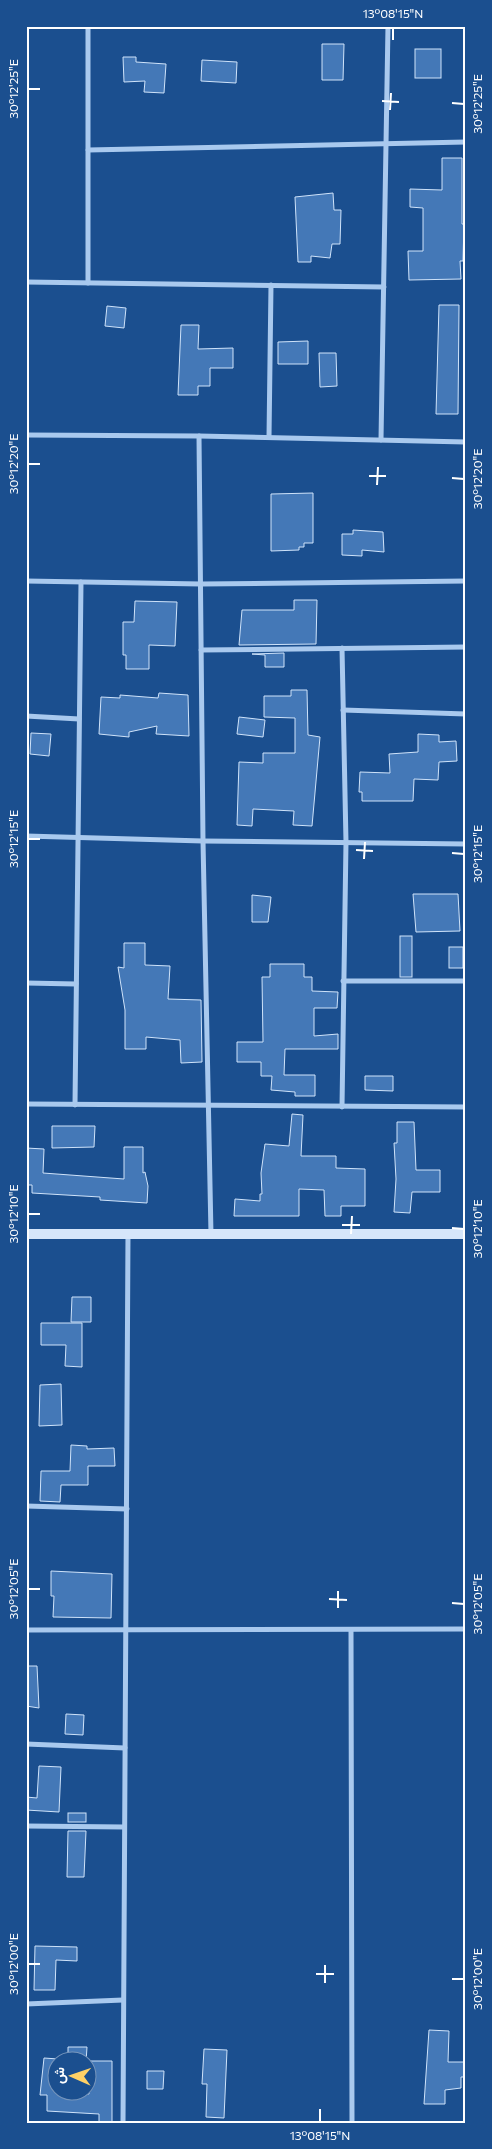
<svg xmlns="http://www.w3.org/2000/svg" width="492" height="2149" font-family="Commissioner,Vazirmatn,sans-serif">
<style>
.building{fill:#4478b7;stroke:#cfe3fa}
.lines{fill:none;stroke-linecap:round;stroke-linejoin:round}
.street{stroke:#a9c9ee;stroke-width:5}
.secondary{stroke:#d6e6fa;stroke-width:10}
.ticks{fill:none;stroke:#fff;stroke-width:2}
.neatline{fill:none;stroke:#fff;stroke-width:2}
.ticks-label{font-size:12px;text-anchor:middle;fill:#fff}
</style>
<rect width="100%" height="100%" fill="#1b4f8f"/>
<g class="building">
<path d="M322 44H344L343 80H322Z"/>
<rect x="415" y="49" width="26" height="29"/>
<path d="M123 57H136V62L166 64 164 93 144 92 145 81 124 82Z"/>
<path d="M202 60 237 62 236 83 201 81Z"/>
<path d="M442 158H462V224H464L463 261H460L461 279 409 280 408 251H423V208L410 207V189L442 190Z"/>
<path d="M333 193 334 210H341L340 244H332L330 258 311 256V262H298L295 197Z"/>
<path d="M439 305H459L458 414H436Z"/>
<path d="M107 306 126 308 124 328 105 326Z"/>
<path d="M181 325H199L198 349 233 348V368H210V386H198V395H178Z"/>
<path d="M308 341V364H278V342Z"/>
<path d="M319 353H336L337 386 320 387Z"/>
<path d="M313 493V543H304V547H299V550L271 551V494Z"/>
<path d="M353 530 383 532 384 552 362 550V556L342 555V534H353Z"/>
<path d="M294 600H317L316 644 239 645 242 610H294Z"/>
<path d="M135 601 177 602 175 646 149 645V669H126V655H123V622H134Z"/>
<path d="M284 653V667H265V655L252 654Z"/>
<path d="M291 690H307L308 735 320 737 312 826 293 825 294 811 253 809 252 826 237 825 239 762 263 763V753H295V718L264 717V696H291Z"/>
<path d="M159 693 188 695 189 736 156 734 157 726 129 732V737L99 734 101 697 120 698V695L158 698Z"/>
<path d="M239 717 265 720 263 737 237 734Z"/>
<path d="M31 733 51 734 49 756 30 754Z"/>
<path d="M418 734 439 735V742L456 741 457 761 439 762 438 780 414 779 413 801H362V792H359L360 772 390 773 389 754 418 752Z"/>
<path d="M413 894H458L460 931 416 932Z"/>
<path d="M252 895 271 897 268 922H252Z"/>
<rect x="400" y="936" width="12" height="41"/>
<path d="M124 943H145V965L170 966 168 999 201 1000 202 1062 181 1063 180 1040 146 1037V1049H125V1010L118 967 124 968Z"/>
<rect x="449" y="947" width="14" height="21"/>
<path d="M270 964H304V977H312V991L338 992 337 1008H314V1036L338 1034V1049H285L284 1075H315V1096H295V1092L271 1090 272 1076H261V1062H237V1042H263L262 977H270Z"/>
<path d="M365 1076H393V1091L365 1090Z"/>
<path d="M292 1114 303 1115 301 1156H336V1168L365 1169V1206H341V1216H325L324 1190 299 1189V1216H234L235 1199 260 1201V1194H262L261 1173 265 1144 289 1146Z"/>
<path d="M397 1122H414L416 1170H440V1192H412L410 1213 394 1212 396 1179 394 1143H397Z"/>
<path d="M52 1126H95L94 1147 52 1148Z"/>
<path d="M124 1147H143V1173L145 1172 148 1186 147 1203 100 1200V1197L32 1193V1185H26V1148L44 1149 43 1173 124 1179Z"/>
<path d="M72 1297H91V1322H71Z"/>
<path d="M41 1323H82V1367L65 1366 66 1345H41Z"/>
<path d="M61 1384 62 1425 39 1426 40 1385Z"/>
<path d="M71 1445 87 1446V1449L114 1448 115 1466H88V1485H61L60 1502 40 1501 41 1471H70Z"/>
<path d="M51 1571 112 1574 111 1618 53 1617 54 1596H51Z"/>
<path d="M26 1666H37L39 1708 26 1706Z"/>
<path d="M66 1714 84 1715 83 1735 65 1734Z"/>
<path d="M39 1766 61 1767 59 1812 26 1810V1797L37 1798Z"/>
<rect x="68" y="1813" width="18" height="9"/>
<path d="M68 1831H86L84 1877H67Z"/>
<path d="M35 1946 77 1947V1961L56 1960 55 1990H34Z"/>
<path d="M429 2030 449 2031 448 2062H466V2077H461V2088L445 2090V2104H424Z"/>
<path d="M68 2047H87L86 2062H68Z"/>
<path d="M204 2049 227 2050 224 2118 206 2117 207 2084H202Z"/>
<path d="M44 2058 58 2059V2092L89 2094 88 2061H112V2123H99V2114L47 2111V2095H40Z"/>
<path d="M147 2071H164L163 2089H147Z"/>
</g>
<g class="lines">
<g class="street">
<path d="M88 26V283"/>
<path d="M88 150 466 142"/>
<path d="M26 282 384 287"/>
<path d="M26 435 199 436 466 442"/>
<path d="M199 436 203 841 211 1234"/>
<path d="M269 437 271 285"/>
<path d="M381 440 388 26"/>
<path d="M26 581 201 584 466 581"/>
<path d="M342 648 346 842 342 1107"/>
<path d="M201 650 466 647"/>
<path d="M343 710 466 714"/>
<path d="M26 716 79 719"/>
<path d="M26 836 203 841 466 844"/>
<path d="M343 981H466"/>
<path d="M26 983 76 984"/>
<path d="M26 1104 466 1107"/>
<path d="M75 1105 81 582"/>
<path d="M26 1506 127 1509"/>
<path d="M26 1630 466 1629"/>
<path d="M351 1630 352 2123"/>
<path d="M26 1744 125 1748"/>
<path d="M26 1826 124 1827"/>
<path d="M26 2004 123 2000"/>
<path d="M123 2123 128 1234"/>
</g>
<path class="secondary" d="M26 1234H466"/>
</g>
<path class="ticks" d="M393 40V28M28 89H40M382 101 399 102M452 103 464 104M390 110 391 93M28 464H40M369 476H386M452 478 464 479M377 485 378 467M28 839H40M356 850 373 851M452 853 464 854M364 859 365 842M28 1214H40M342 1225H360M452 1228 464 1229M351 1234 352 1216M28 1589H40M329 1599 347 1600M452 1603 464 1604M338 1608V1591M28 1964H40M316 1974H334M452 1979H464M325 1983V1965M320 2122V2109"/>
<rect width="492" height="2149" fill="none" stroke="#1b4f8f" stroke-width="55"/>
<g transform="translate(72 2076) rotate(272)"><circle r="24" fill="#1b4f8f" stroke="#7695bc"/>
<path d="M0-4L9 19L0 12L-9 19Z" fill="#ffd166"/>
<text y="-8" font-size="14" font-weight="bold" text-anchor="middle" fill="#ffffff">ش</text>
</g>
<rect x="28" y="28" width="436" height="2094" class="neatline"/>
<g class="ticks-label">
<text x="393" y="18">13°08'15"N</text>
<text transform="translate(14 89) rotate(-90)" y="4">30°12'25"E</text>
<text transform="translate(478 104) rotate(-90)" y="4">30°12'25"E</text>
<text transform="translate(14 464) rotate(-90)" y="4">30°12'20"E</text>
<text transform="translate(478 479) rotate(-90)" y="4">30°12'20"E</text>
<text transform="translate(14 839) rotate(-90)" y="4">30°12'15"E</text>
<text transform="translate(478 854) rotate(-90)" y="4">30°12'15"E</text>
<text transform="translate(14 1214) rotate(-90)" y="4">30°12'10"E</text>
<text transform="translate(478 1229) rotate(-90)" y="4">30°12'10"E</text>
<text transform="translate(14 1589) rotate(-90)" y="4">30°12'05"E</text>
<text transform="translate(478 1604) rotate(-90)" y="4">30°12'05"E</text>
<text transform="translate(14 1964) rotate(-90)" y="4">30°12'00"E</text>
<text transform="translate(478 1979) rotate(-90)" y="4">30°12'00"E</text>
<text x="320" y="2140">13°08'15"N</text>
</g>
</svg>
